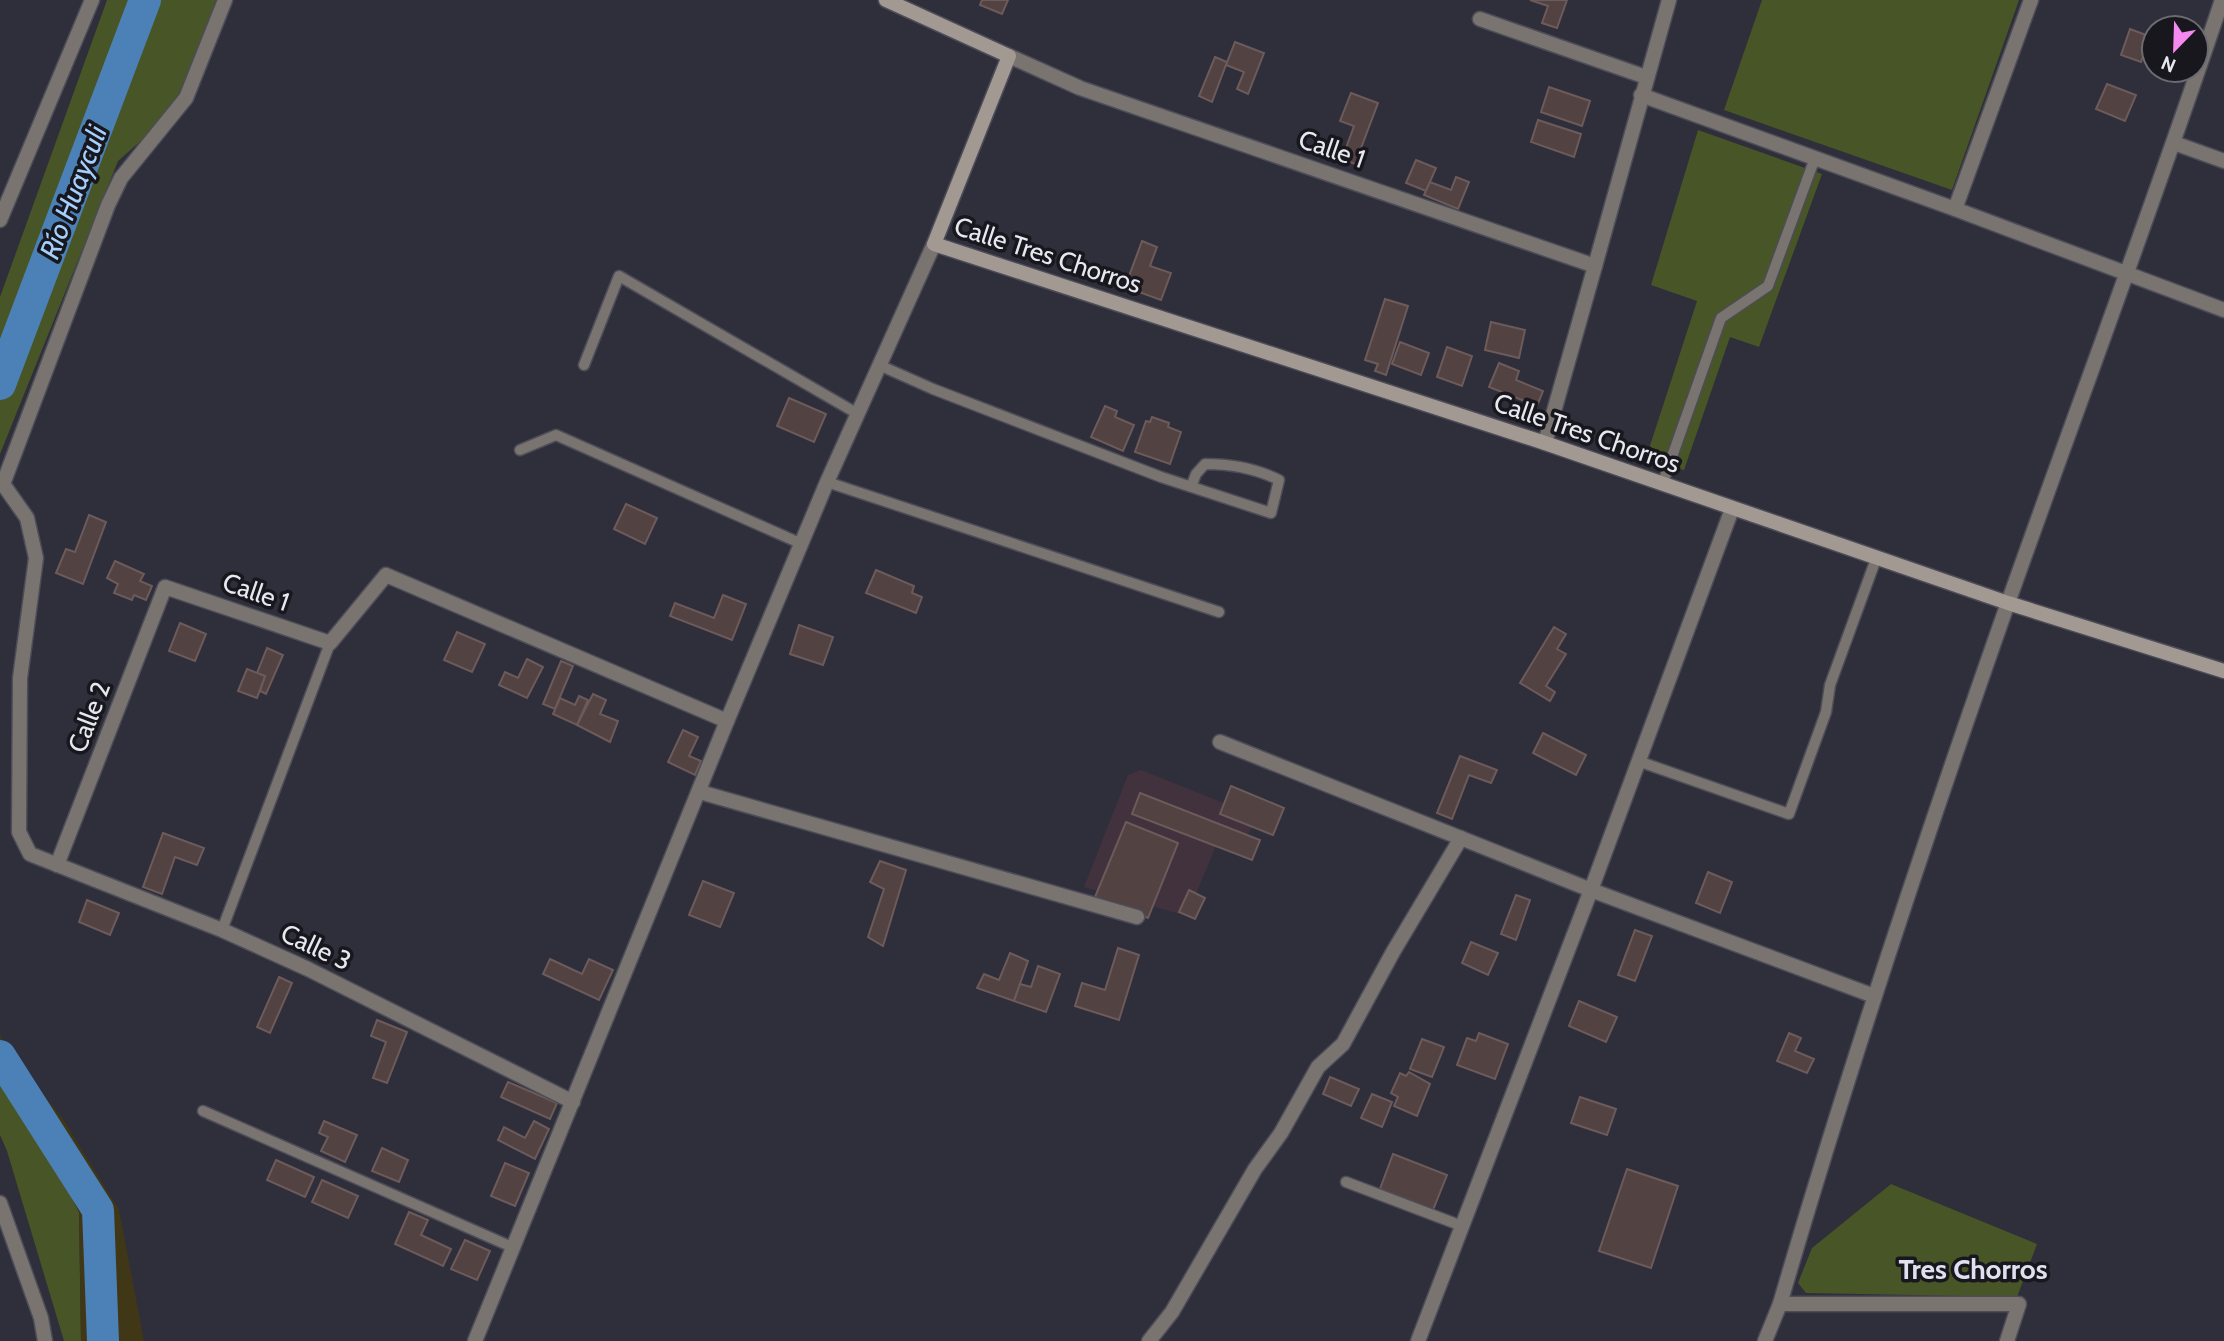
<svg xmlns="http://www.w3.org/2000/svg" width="2224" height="1341" font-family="Cabin,sans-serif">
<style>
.education{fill:#42323e}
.green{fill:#485527}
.sand{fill:#403717}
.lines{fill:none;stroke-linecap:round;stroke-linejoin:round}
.river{stroke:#4c81b7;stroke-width:32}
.building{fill:#524242;stroke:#6c5b5a;stroke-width:2}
.service-casing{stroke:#4d4c58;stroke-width:13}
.minor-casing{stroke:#4d4c58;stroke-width:17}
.tertiary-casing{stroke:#4d4c58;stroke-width:17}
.secondary-casing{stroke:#4d4c58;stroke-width:17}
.service{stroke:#79746f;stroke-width:10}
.minor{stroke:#79746f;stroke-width:14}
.tertiary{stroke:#79746f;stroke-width:14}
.secondary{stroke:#a29a92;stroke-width:14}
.labels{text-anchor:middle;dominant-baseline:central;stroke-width:7;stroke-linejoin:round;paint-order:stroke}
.street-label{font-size:26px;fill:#e8e8f0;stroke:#17171d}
.water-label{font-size:28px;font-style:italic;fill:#a5d0fe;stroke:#17171d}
.neighbourhood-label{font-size:28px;font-weight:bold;fill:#e0e0f0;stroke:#17171d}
</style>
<rect width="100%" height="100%" fill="#2f2e3b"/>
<path class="education" d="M1141 770 1259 817 1244 840 1215 848 1187 916 1084 887 1128 775Z"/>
<g class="green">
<path d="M107 0H216L178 108 118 161 0 454V297Z"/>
<path d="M1762 0H2019L1952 190 1724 110Z"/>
<path d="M1698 130 1822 174 1759 347 1730 337 1684 470 1645 461 1697 301 1651 285Z"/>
<path d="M0 1080 57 1168 79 1212 81 1341H64L7 1151 0 1135Z"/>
<path d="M1891 1184 2037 1244 2017 1297 1806 1293 1798 1283 1812 1248Z"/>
</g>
<path class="sand" d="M0 1033 4 1046 63 1119 119 1210 144 1341H81L79 1212 57 1168 0 1080Z"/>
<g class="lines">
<g class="river">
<path d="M0 384 145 0"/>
<path d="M0 1056 98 1210 103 1341"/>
</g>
</g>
<g class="building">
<path d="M982 0H1008L1002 14 980 5Z"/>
<path d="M1530 0H1567L1557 28 1542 23 1548 6Z"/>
<path d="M2130 29 2154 38V51L2146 48 2141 62 2121 55Z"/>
<path d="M1235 42 1264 53 1248 94 1237 89 1244 72 1226 65Z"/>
<path d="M1215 57 1227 62 1212 102 1199 96Z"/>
<path d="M2107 84 2136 95 2125 121 2096 109Z"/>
<path d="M1549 87 1590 101 1582 126 1541 112Z"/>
<path d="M1351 93 1378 103 1355 164 1342 159 1354 126 1340 121Z"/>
<path d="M1538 120 1581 134 1574 157 1531 142Z"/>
<path d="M1416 160 1436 168 1426 191 1406 183Z"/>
<path d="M1456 177 1469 182 1458 209 1424 195 1430 182 1451 190Z"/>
<path d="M1142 241 1157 247 1150 266 1171 273 1161 300 1125 287Z"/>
<path d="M1385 299 1408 306 1386 375 1375 371 1378 364 1365 360Z"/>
<path d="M1491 322 1525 330 1519 358 1485 350Z"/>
<path d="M1400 342 1429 353 1421 375 1392 364Z"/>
<path d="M1447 347 1472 356 1462 386 1437 377Z"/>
<path d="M1499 363 1519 371 1516 380 1543 391 1537 406 1489 387Z"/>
<path d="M789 398 826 414 814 442 777 426Z"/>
<path d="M1105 406 1117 411 1115 417 1134 425 1123 451 1091 437Z"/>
<path d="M1152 417 1169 423 1168 427 1181 432 1170 464 1135 452 1146 421 1150 422Z"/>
<path d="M626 504 657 518 645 544 614 529Z"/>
<path d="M89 515 106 522 83 584 56 573 66 549 75 552Z"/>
<path d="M115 561 144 574 140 581 152 586 146 600 134 595 132 600 114 593 118 584 107 578Z"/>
<path d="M876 570 914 586 912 593 922 597 916 613 866 593Z"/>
<path d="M723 595 746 604 732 640 670 616 675 603 714 618Z"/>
<path d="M180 623 206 634 195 661 169 651Z"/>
<path d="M799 625 833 637 823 665 790 654Z"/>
<path d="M1554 627 1566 634 1557 649 1566 654 1546 686 1555 692 1550 701 1520 683Z"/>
<path d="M457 632 485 644 472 672 444 660Z"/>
<path d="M267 648 283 655 266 694 260 691 265 676 257 673Z"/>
<path d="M527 659 543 667 527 698 499 685 505 672 518 678Z"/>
<path d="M561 661 573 666 555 709 543 704Z"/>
<path d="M247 669 265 676 257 698 238 691Z"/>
<path d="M593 694 606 700 600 714 618 721 610 742 577 725Z"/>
<path d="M579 696 588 700 577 725 553 714 560 698 575 705Z"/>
<path d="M683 730 698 737 689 756 701 761 695 775 668 762Z"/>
<path d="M1543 733 1586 755 1576 775 1533 753Z"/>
<path d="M1460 756 1497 770 1491 783 1469 775 1452 819 1437 813Z"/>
<path d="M1231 786 1284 808 1273 835 1220 814Z"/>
<path d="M1140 793 1260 840 1252 860 1132 814Z"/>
<path d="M1126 822 1178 843 1148 918 1095 897Z"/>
<path d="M163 833 204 848 197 865 175 857 162 894 143 887Z"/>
<path d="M880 861 906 870 883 946 868 937 884 889 870 882Z"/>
<path d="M1708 872 1732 882 1720 913 1696 903Z"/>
<path d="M703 881 734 893 720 927 689 915Z"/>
<path d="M1189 890 1205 898 1195 919 1179 912Z"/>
<path d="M1516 895 1530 900 1516 940 1501 934Z"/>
<path d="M87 900 119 913 110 935 79 922Z"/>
<path d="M1635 930 1652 936 1635 981 1618 975Z"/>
<path d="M1471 942 1498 953 1488 975 1462 963Z"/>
<path d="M1118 948 1139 955 1119 1020 1075 1006 1082 983 1105 990Z"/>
<path d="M1010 953 1028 961 1014 1001 977 988 984 974 999 980Z"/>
<path d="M550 959 582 974 589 959 613 970 599 1000 543 974Z"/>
<path d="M1038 966 1060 974 1046 1012 1014 1001 1020 984 1031 987Z"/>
<path d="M279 977 292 983 270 1033 257 1027Z"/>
<path d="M1579 1001 1617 1017 1606 1042 1569 1026Z"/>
<path d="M377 1020 407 1032 387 1083 373 1078 386 1042 371 1036Z"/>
<path d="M1479 1033 1508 1044 1495 1079 1457 1065 1467 1038 1476 1041Z"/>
<path d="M1789 1033 1801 1038 1795 1051 1814 1059 1807 1073 1777 1061Z"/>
<path d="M1422 1039 1444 1047 1432 1077 1410 1069Z"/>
<path d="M1409 1072 1430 1084 1417 1116 1394 1106 1398 1097 1391 1093 1400 1073 1406 1076Z"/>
<path d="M1330 1077 1359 1089 1351 1106 1323 1094Z"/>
<path d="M508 1082 557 1103 550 1119 501 1097Z"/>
<path d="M1372 1094 1392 1102 1382 1127 1361 1118Z"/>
<path d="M1580 1097 1616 1109 1607 1135 1571 1123Z"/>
<path d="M324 1121 357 1135 345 1162 321 1151 328 1137 319 1133Z"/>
<path d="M534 1121 549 1129 535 1159 498 1140 504 1127 525 1138Z"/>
<path d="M382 1148 408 1160 399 1182 372 1171Z"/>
<path d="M1393 1154 1447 1175 1433 1210 1380 1189Z"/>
<path d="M276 1160 314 1177 305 1197 267 1180Z"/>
<path d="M505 1163 529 1173 515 1206 491 1196Z"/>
<path d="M1627 1169 1678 1186 1651 1268 1599 1251Z"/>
<path d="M322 1180 358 1196 348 1218 312 1202Z"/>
<path d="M409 1212 428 1220 421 1235 451 1249 443 1266 395 1244Z"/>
<path d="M465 1240 490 1251 477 1280 451 1269Z"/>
</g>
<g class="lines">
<defs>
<g id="service">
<path d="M584 365 619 276 858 414"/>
<path d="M879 365 933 389 1161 477 1271 513 1279 480C1257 469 1230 464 1205 464L1196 474 1191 487"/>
<path d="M520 450 556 435 802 544"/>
<path d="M827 482 1219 612"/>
<path d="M1662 485 1721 318 1768 286 1815 158"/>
<path d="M1638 761 1789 814 1826 712 1830 685 1876 559"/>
<path d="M222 930 330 643"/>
<path d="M203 1111 512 1247"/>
<path d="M1346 1182 1462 1226"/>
</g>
<g id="minor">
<path d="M1480 19 1646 77"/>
<path d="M1009 56 1080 88 1595 266 1545 443"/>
<path d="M1641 95 1955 209 2224 310"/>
<path d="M2174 143 2224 161"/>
<path d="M1955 209 2031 0"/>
<path d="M0 220 92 0"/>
<path d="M1595 266 1669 0"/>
<path d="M3 484 27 518 36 558 20 678 19 832 30 854 222 930 308 969 573 1102"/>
<path d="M1220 742 1591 890 1874 996"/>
<path d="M700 792 1137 917"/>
<path d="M57 865 165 587 330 643 386 575 727 721"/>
<path d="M0 1203 41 1318 45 1341"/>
<path d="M1780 1304H2019L2007 1341"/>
<path d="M475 1341 727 721 827 482 934 244"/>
<path d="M1149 1341 1172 1312 1255 1169 1281 1133 1318 1067 1343 1044 1393 952 1461 838"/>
<path d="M1418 1341 1591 890 1732 509"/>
<path d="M1765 1341 1780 1304C1849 1067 1927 833 2009 600 2080 400 2155 201 2222 0"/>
</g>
<path id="tertiary" d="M0 482 3 484 108 205 121 178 186 98 225 0"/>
<path id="secondary" d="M886 0 1009 56 934 244 1545 443 2008 603 2224 671"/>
</defs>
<use href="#service" class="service-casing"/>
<use href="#minor" class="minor-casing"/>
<use href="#tertiary" class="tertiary-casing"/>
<use href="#secondary" class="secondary-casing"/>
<use href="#service" class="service"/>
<use href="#minor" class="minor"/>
<use href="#tertiary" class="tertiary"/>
<use href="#secondary" class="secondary"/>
</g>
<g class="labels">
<g class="street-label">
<text transform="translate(1332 149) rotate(19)">Calle 1</text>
<text transform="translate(1048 255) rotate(18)">Calle Tres Chorros</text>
<text transform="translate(1587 433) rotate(19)">Calle Tres Chorros</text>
<text transform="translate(256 592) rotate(19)">Calle 1</text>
<text transform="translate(89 717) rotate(-69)">Calle 2</text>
<text transform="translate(316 947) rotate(25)">Calle 3</text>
</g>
<g class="water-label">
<text transform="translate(73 192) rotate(-69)">Río Huayculi</text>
</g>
<g class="neighbourhood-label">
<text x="1973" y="1269">Tres Chorros</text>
</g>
</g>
<g transform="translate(2175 49) rotate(203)"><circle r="33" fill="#17171d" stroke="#6b6b71" stroke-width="2"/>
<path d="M0-5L12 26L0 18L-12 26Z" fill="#f589ef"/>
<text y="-10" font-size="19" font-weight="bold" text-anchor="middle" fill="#e8e8f0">N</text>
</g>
</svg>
